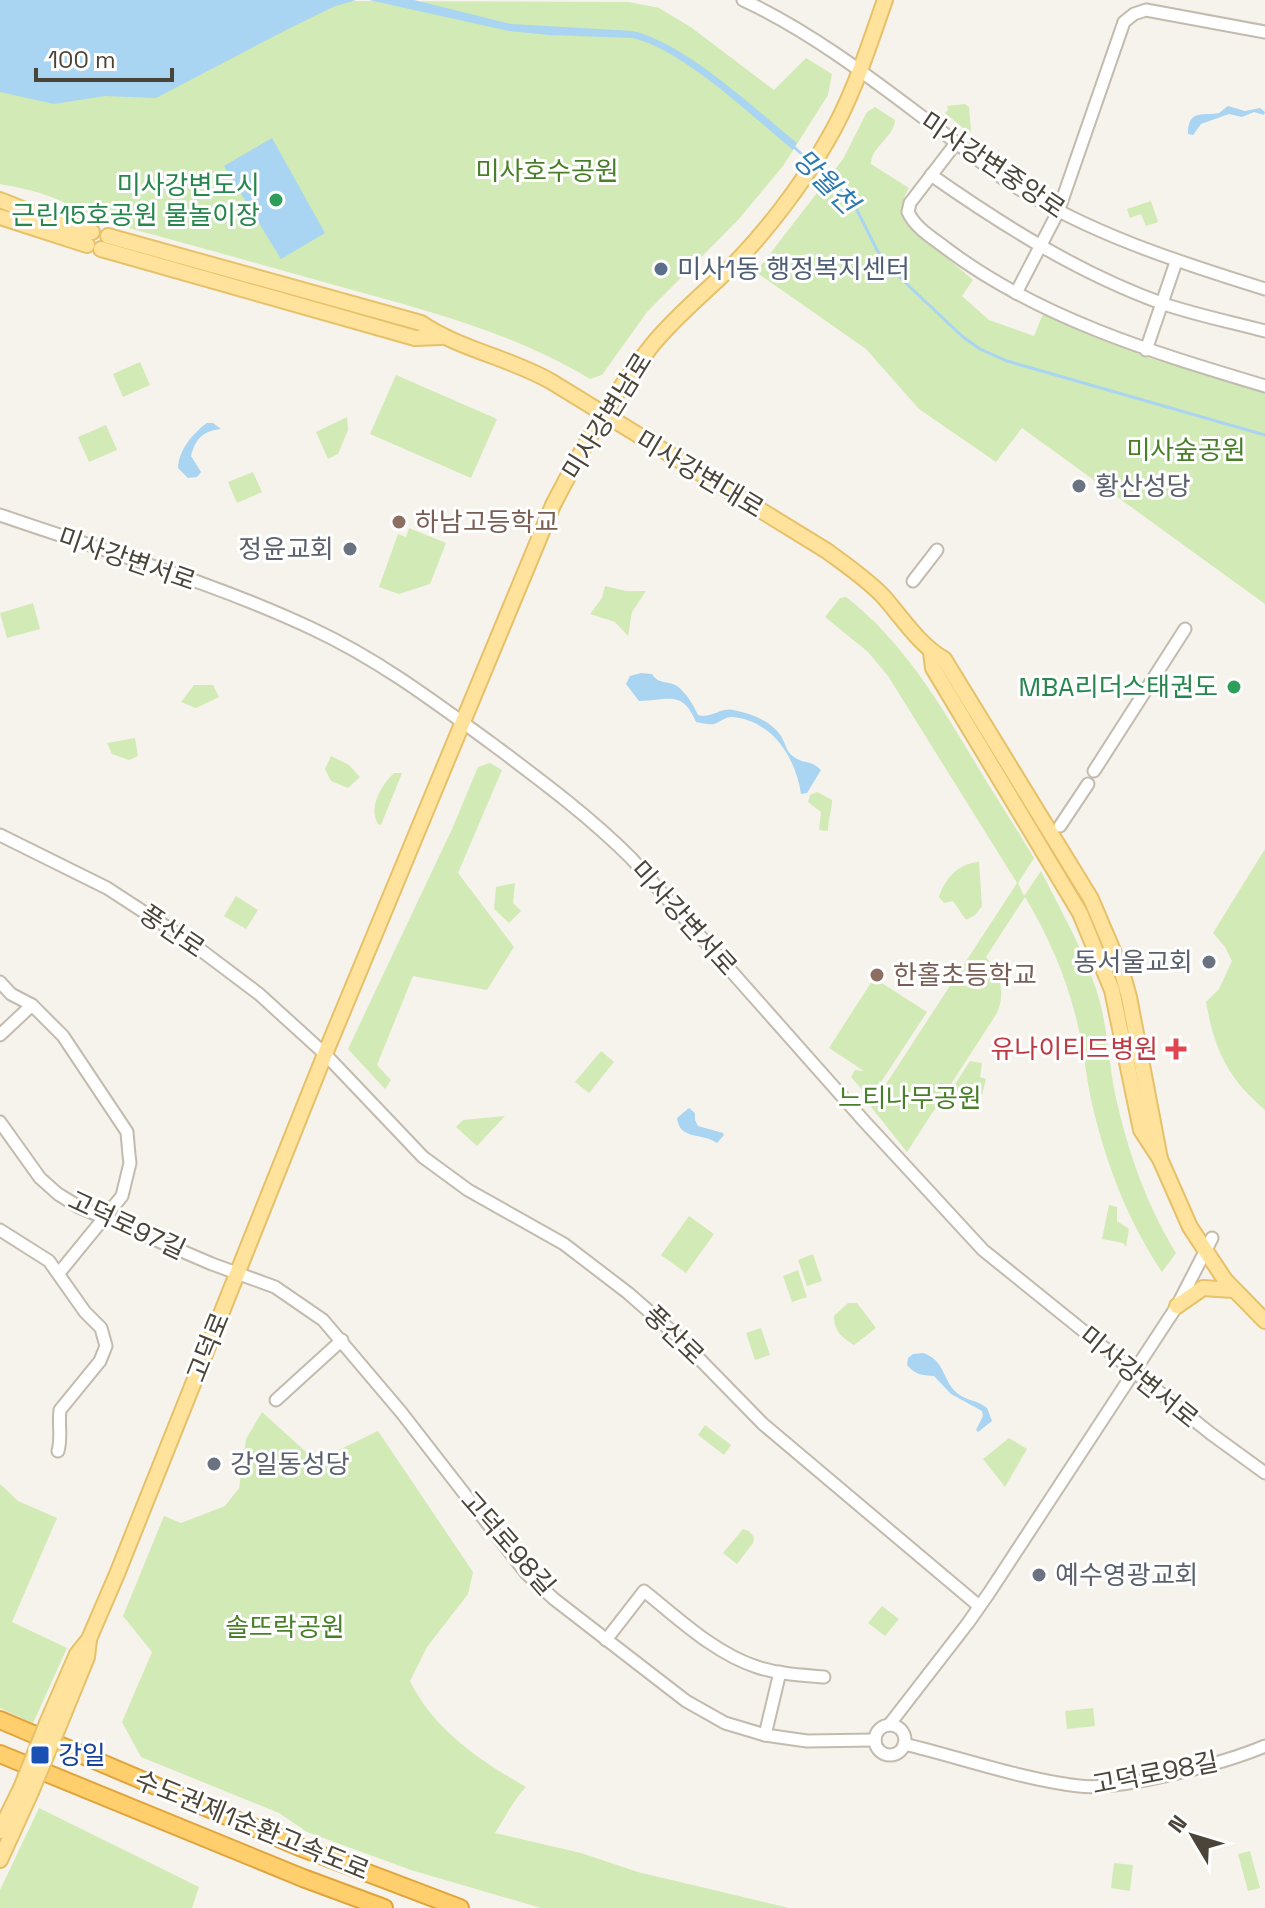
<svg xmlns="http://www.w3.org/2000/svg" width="1265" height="1908" font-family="'Space Grotesk','Noto Sans KR',sans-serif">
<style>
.green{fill:#d2eab5}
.water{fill:#a9d4f2}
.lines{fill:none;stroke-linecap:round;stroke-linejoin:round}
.stream{stroke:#a9d4f2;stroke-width:3}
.minor-casing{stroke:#c2bbae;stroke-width:15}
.major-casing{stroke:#e6c16a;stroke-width:18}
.highway-casing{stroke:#e0a43c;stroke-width:20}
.minor{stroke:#fff;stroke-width:11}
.major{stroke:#ffe39c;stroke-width:14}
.highway{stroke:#ffcf6e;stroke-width:16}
.major-bridge-casing{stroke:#e6c16a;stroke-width:18;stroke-linecap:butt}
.major-bridge{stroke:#ffe39c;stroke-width:14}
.leisure-dot{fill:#2e9e5b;stroke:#fff;stroke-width:3}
.service-dot{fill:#5c6f8a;stroke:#fff;stroke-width:3}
.worship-dot{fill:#6b7280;stroke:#fff;stroke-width:3}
.education-dot{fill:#8d6e63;stroke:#fff;stroke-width:3}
.health-dot{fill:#e0444e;stroke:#fff;stroke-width:3}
.transit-dot{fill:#1a4fb4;stroke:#fff;stroke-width:3}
.labels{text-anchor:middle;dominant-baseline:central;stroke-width:6;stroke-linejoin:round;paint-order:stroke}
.street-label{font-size:26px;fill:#4b4439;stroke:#fff}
.park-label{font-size:26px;fill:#4a7f2a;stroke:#fff}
.leisure-label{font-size:26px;fill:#27864d;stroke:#fff;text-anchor:end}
.service-label{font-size:26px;fill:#4e5e75;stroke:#fff;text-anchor:start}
.worship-label{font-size:26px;fill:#5b616d;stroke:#fff;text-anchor:start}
.education-label{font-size:26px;fill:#785e54;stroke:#fff;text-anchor:start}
.health-label{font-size:26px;fill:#be3a42;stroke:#fff;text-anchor:end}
.transit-label{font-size:26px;fill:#164399;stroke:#fff;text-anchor:start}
.water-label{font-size:28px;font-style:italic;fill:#2e7ab2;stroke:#fff}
</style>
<rect width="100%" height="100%" fill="#f6f3ec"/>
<g class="green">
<path d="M0 0 629 2 659 8 692 28 774 90 806 58 832 74 828 95 783 166 738 220 647 312 602 375 590 379C512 332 425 310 338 286 256 263 174 240 91 218 63 198 34 190 0 184Z"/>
<path d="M965 104 969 107 971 131 969 133 945 113 948 110 947 106Z"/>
<path d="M875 107 895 120C894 138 871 146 871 164L909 188C901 201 902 208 905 222L973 280 962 296 989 320 1034 336 1043 314 1146 357 1265 391V604L1022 428 996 462 919 409 866 349 756 272 843 159 867 112Z"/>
<path d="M1151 201 1158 222 1146 226 1141 214 1130 218 1127 209Z"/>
<path d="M140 362 150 385 123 397 113 374Z"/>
<path d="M396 375 497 419 471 478 370 434Z"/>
<path d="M347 417 348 430 338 454 328 459 316 432Z"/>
<path d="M106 425 117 450 89 462 78 437Z"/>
<path d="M253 472 262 492 237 503 228 482Z"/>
<path d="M409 528 446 543 430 584 399 594 379 587 398 534 406 537Z"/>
<path d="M605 586 626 591H646L632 612 628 636 615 622 590 614 602 598Z"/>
<path d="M846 597C907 644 946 714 985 779 1001 805 1018 831 1034 858L1018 883 1024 896 1041 871C1060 909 1083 949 1096 989 1108 1024 1108 1062 1116 1098 1128 1152 1147 1206 1176 1253L1162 1272C1130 1224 1109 1172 1095 1116 1087 1087 1085 1056 1078 1026 1068 981 1049 937 1025 897L986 957C1000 974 1006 992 997 1013L907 1152 871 1107 1017 883 888 676 868 652 825 617 840 598Z"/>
<path d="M33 603 40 629 7 638 0 613Z"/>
<path d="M194 685H213L219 697 196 708 181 702Z"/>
<path d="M135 738 138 756 129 760 112 754 107 743Z"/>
<path d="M331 756 349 765 360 777 348 788 331 781 325 769Z"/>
<path d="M490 763 502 770 458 873 514 947 487 990 413 976 377 1065 391 1080 385 1089 348 1049 452 829 478 767Z"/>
<path d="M394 773H402L381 825 378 824C368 807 381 786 394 773Z"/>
<path d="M817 792 832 800C832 811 828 819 828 831L819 830 821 812 808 802 810 795Z"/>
<path d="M1265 849V1110C1227 1077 1215 1051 1206 1002L1219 989 1232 961 1225 947 1213 933Z"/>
<path d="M979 862 982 906 975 915 966 920 953 901 944 903 939 897C945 878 959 863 979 862Z"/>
<path d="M515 883 513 903 521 911 509 923 494 909 496 887Z"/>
<path d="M236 896 258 910 246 929 224 916Z"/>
<path d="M874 978 927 1012 881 1082 879 1081V1086L866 1094 851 1077 855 1070 864 1071 829 1048Z"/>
<path d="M601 1051 614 1062 589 1093 575 1082Z"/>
<path d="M970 1061 982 1063 980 1077 986 1079 982 1095 952 1089Z"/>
<path d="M505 1116 477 1146 456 1127 463 1120Z"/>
<path d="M1109 1205 1117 1207V1221L1129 1229 1126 1247 1123 1243 1102 1239Z"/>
<path d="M689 1216 714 1234 686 1273 661 1255Z"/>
<path d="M813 1254 822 1281 807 1286 798 1260Z"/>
<path d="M798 1270 807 1297 792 1302 783 1276Z"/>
<path d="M848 1303H857L876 1328 854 1345C842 1337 834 1332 834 1316Z"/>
<path d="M761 1328 770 1355 755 1360 746 1333Z"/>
<path d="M262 1412 316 1461 378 1431 473 1572 468 1594 427 1647 410 1681C434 1730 479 1760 526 1787 513 1800 505 1818 495 1833L581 1853 638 1872 789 1908H541L411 1870 307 1832 279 1813 141 1757 122 1722 152 1652 123 1616 164 1516 181 1523 225 1506 239 1488 246 1439Z"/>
<path d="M705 1425 731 1445 724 1455 698 1435Z"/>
<path d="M1009 1438 1027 1449 1005 1487 983 1459Z"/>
<path d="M0 1484 18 1501 57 1518 12 1622 67 1648 33 1723 0 1708Z"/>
<path d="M743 1529 749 1531 754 1537 753 1543 737 1564 723 1553Z"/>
<path d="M882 1606 899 1619 885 1636 868 1623Z"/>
<path d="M1093 1708 1095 1726 1067 1729 1065 1711Z"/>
<path d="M39 1808 199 1887 192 1908H0V1890Z"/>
<path d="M1250 1851 1260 1888 1248 1891 1238 1854Z"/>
<path d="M1114 1863 1133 1865 1130 1891 1111 1888Z"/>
</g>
<g class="water">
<path d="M0 0H356L333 7 288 29 156 98 105 96 54 104 0 92Z"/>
<path d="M369 0H414L511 24 633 31C688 45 752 107 797 143L793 150C752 116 683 50 633 38L549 35 509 31Z"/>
<path d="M1228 106 1245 111 1260 108 1265 112 1264 115 1254 112 1242 117 1229 114 1201 124 1193 135 1188 134C1188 109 1202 116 1219 113Z"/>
<path d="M272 138 325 233 281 259 224 166Z"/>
<path d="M207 423H213L221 429C204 431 196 437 191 456L201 472 197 477 188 478 178 468C179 450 192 434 207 423Z"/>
<path d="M641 673 652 674C659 685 667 680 677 686 686 693 693 704 698 715 712 719 720 707 733 710 751 713 771 721 781 736 786 744 786 752 794 757 805 765 810 759 821 770L807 793 801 794C796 758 772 720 732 717 725 717 720 722 714 724 709 725 702 723 696 722 682 689 668 701 639 701L626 684 630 676Z"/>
<path d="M689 1108 695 1113V1120L698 1126 723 1133 724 1135 717 1143C702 1132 680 1141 677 1118Z"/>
<path d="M923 1353C946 1361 942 1380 957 1393 966 1401 978 1400 987 1408L992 1421 978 1432 976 1430 983 1416 982 1411 951 1394 934 1376C922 1375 915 1375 907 1365L908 1358 913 1354Z"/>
</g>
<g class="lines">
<g class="stream">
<path d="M794 147 809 161"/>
<path d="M818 169 852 200 877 250 893 271 963 337 980 349 1007 361 1265 435"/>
</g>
<defs>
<g id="minor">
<path d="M743 0C816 34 881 86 945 134 966 150 986 167 1008 182 1088 233 1175 261 1265 289"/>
<path d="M956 143 910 203 908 212C916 229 933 238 947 249 1040 319 1155 353 1265 386"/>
<path d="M931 175C1004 226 1080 274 1164 304 1196 315 1231 322 1265 331"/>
<path d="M1016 293 1058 212 1124 22 1134 14 1146 10 1265 32"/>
<path d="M1146 350 1176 262"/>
<path d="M0 515C104 551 213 582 313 629 379 660 432 700 491 743 539 779 588 815 631 858L864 1121 983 1250 1210 1433 1265 1473"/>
<path d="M913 581 937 550"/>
<path d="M1094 771 1185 629"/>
<path d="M1060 826 1088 784"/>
<path d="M0 835 107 888 190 942 259 994 325 1054 423 1157 468 1190 564 1244 628 1293 676 1335 763 1424 979 1606"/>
<path d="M0 982 11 994 32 1005"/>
<path d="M0 1035 32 1005 63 1036 127 1132 129 1155 130 1163 122 1196 59 1273"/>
<path d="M0 1122 40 1178 58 1194 79 1207 212 1264 275 1287 323 1320 401 1412 526 1573 554 1599 686 1701 725 1723 765 1735 807 1741 875 1740"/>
<path d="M0 1230 49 1261 85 1312 101 1328 106 1346 100 1361 60 1410C58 1424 62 1437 58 1451"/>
<path d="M276 1400 342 1340"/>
<path d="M606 1640 644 1591C678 1618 714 1653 757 1667 778 1674 801 1675 824 1677"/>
<path d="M889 1725 968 1623 989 1593 1177 1306 1212 1238"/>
<circle cx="890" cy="1740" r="15"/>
<path d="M765 1735 780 1672"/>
<path d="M904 1744C959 1757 1024 1780 1079 1786 1120 1791 1225 1763 1265 1746"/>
</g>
<g id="major">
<path d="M0 200 48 219 92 232"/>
<path d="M0 217 87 245"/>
<path d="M108 236 421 323C461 350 511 358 552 382L827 551C846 565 865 578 882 595 901 616 919 645 944 659L1091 899 1122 972 1129 997 1160 1159"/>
<path d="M101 249 415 338 441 337"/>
<path d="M931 652 933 668 1080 913 1112 990 1141 1130 1160 1159 1190 1227 1225 1280 1265 1321"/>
<path d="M1177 1306 1203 1288 1233 1290"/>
<path d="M47 1723 77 1654 89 1639 117 1574 325 1054 553 505C582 449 613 393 653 344 675 317 702 295 727 271 763 236 802 185 827 141 853 97 868 48 885 0"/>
<path d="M58 1728 87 1657 89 1640"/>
<path d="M0 1831 21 1788"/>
<path d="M0 1860 31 1792"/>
</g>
<g id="highway">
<path d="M0 1720 302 1848 460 1908"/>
<path d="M0 1754 303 1878 384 1908"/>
</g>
</defs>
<use href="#minor" class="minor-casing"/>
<use href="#major" class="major-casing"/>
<use href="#highway" class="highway-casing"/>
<use href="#minor" class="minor"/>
<use href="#major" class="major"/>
<use href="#highway" class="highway"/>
<defs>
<g id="major-bridge">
<path d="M21 1788 47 1723"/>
<path d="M31 1792 58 1728"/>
</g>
</defs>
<use href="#major-bridge" class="major-bridge-casing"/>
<use href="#major-bridge" class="major-bridge"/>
</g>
<g class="leisure-dot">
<circle cx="276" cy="200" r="8"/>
<circle cx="1234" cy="687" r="8"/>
</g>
<circle class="service-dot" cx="661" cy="269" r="8"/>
<g class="worship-dot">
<circle cx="1079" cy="486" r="8"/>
<circle cx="350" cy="549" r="8"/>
<circle cx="1209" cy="962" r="8"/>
<circle cx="214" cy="1464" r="8"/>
<circle cx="1039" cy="1575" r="8"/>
</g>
<g class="education-dot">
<circle cx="399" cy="522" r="8"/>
<circle cx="877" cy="975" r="8"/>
</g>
<path class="health-dot" d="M1172 1037h8v8h8v8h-8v8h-8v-8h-8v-8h8z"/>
<rect class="transit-dot" x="30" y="1745" width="20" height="20" rx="4"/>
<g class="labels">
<g class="street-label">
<text transform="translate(993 165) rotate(34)">미사강변중앙로</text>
<text transform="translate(607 416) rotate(-58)">미사강변남로</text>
<text transform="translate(700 474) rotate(31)">미사강변대로</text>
<text transform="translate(127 559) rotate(19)">미사강변서로</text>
<text transform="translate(684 918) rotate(48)">미사강변서로</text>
<text transform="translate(172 931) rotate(34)">풍산로</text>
<text transform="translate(127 1225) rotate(25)">고덕로97길</text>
<text transform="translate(674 1335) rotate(44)">풍산로</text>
<text transform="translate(208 1347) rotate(-68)">고덕로</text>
<text transform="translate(1139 1377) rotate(39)">미사강변서로</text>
<text transform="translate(508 1543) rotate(49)">고덕로98길</text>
<text transform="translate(1155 1773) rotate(-11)">고덕로98길</text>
<text transform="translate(252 1825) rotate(22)">수도권제1순환고속도로</text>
</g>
<g class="park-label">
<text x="547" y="171">미사호수공원</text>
<text x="1186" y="450">미사숲공원</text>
<text x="910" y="1098">느티나무공원</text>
<text x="285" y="1627">솔뜨락공원</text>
</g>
<g class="leisure-label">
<text x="260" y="185">미사강변도시<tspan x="260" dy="30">근린15호공원 물놀이장</tspan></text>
<text x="1218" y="687">MBA리더스태권도</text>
</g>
<g class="service-label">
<text x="677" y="269">미사1동 행정복지센터</text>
</g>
<g class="worship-label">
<text x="1095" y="486">황산성당</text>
<text x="334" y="549" text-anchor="end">정윤교회</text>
<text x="1193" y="962" text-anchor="end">동서울교회</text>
<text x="230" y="1464">강일동성당</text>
<text x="1055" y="1575">예수영광교회</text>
</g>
<g class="education-label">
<text x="415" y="522">하남고등학교</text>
<text x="893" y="975">한홀초등학교</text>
</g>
<g class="health-label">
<text x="1158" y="1049">유나이티드병원</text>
</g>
<g class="transit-label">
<text x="58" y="1755">강일</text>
</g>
<g class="water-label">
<text transform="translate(826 181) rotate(45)">망월천</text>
</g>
</g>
<g transform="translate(1193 1836) rotate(308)" stroke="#ffffff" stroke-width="6" paint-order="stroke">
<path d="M0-6L14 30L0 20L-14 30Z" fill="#4b4439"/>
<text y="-12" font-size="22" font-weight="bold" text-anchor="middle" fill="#4b4439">N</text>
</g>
<path d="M36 68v12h136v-12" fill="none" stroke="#4b4439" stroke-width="4"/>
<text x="48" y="68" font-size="24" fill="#4b4439" stroke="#ffffff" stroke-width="6" paint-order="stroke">100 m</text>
</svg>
